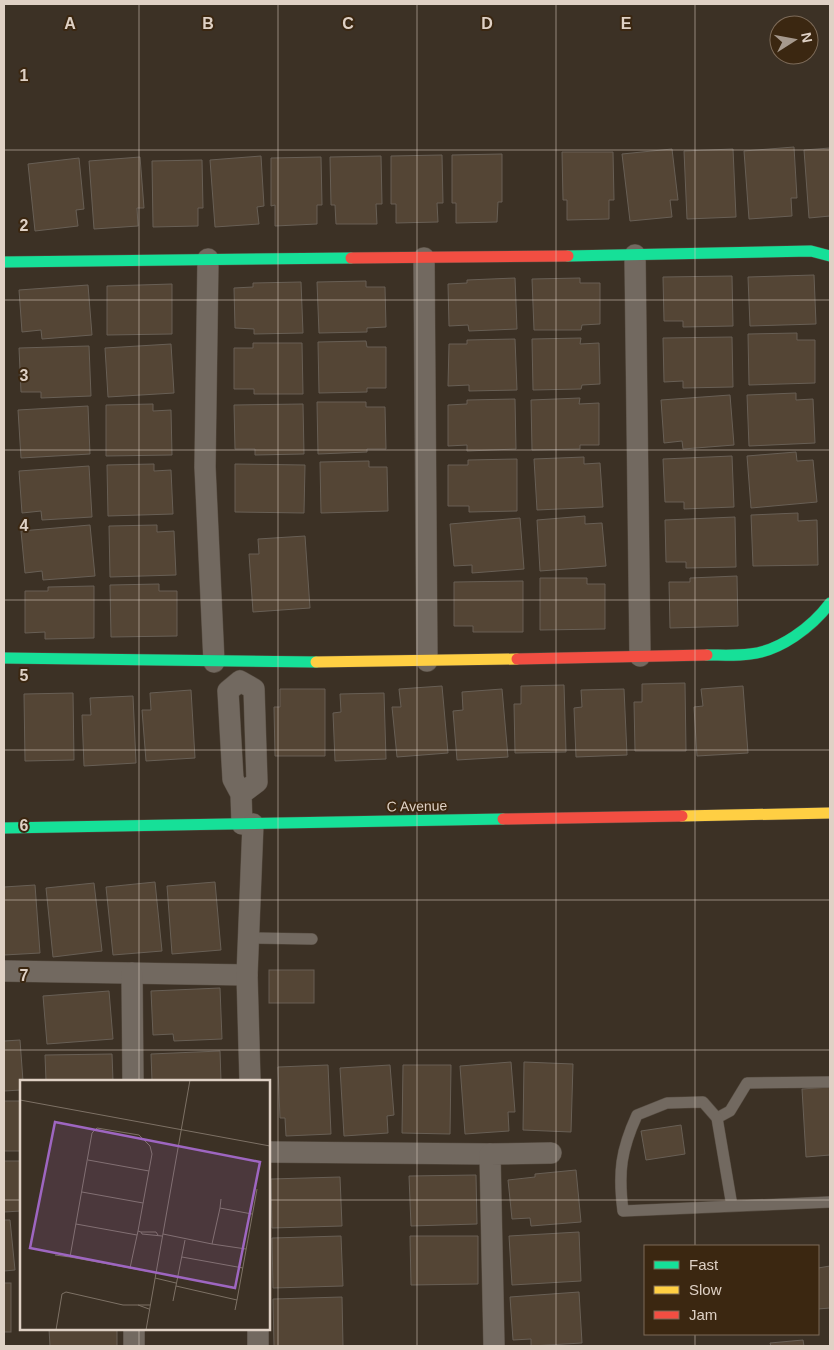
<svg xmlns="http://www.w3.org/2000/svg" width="834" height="1350" font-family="Helvetica,sans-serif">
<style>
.building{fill:#544535;stroke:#685f55}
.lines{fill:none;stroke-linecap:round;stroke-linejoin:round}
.lane-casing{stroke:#574d42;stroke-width:12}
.street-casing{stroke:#574d42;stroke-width:22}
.fast-casing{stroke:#574d42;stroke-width:12}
.slow-casing{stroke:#574d42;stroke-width:12}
.jam-casing{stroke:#574d42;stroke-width:12}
.lane{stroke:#726960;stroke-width:11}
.street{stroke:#726960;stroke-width:21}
.fast{stroke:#16e098;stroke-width:11}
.slow{stroke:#ffcf43;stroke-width:11}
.jam{stroke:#f24e42;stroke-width:11}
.grid{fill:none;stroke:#dfd1c5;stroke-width:1;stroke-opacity:0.55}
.labels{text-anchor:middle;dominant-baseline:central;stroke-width:4;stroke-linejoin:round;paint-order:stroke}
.street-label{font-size:14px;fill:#dfd1c5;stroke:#3b2711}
.inset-road{fill:none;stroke:#7d7165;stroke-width:1}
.view{fill:#9e66c1;fill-opacity:0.15;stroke:#9e66c1;stroke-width:2.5}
.inset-edge{fill:none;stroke:#dfd1c5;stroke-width:2.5}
.grid-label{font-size:16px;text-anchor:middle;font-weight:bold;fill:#dfd1c5;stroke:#3b2711;stroke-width:4;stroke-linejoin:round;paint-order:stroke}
</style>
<rect width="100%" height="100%" fill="#3c3125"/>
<g class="building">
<path d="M794 147 797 198H791L792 216 749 219 744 151Z"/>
<path d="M830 148V216L809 218 804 150Z"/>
<path d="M672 149 678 200H670L672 217 630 221 622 154Z"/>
<path d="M733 149 736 217 687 219 684 151Z"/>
<path d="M562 152H613L614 200H609V219L567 220V200H563Z"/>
<path d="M502 154V202H498L497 222 456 223V203H452V155Z"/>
<path d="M442 155 443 203H437L438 222 396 223V204H391V156Z"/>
<path d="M261 156 264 206 257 207 259 224 215 227 210 160Z"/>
<path d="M381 156 382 204H376L377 224H336L335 205H331L330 157Z"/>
<path d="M140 157 144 208H137L138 226 94 229 89 161Z"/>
<path d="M321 157 322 205H317V224L275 226V205L271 206V158Z"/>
<path d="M79 158 84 209 76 210 78 226 35 231 28 164Z"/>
<path d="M202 160 203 208H198V226L153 227 152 161Z"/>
<path d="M814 275 816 324 750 326 748 277Z"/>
<path d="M732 276 733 326 683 327V321H664L663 277Z"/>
<path d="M515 278 517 329 469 331 468 325 449 326 448 284 467 283V280Z"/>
<path d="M580 278V283H600V324L582 325 581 330H534L532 279Z"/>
<path d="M366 281V287H385L386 327 367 328V332L319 333 317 282Z"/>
<path d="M301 282 303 333 254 334V329L235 328 234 288 253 287V283Z"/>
<path d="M172 284V334L107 335V286Z"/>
<path d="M88 285 92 335 42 339 41 330 22 332 19 290Z"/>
<path d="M797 333V340H815V383L749 385 748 334Z"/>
<path d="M732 337 733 387 683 388V381L664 382 663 338Z"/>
<path d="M581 338 580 344 599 343 600 384 582 385 581 389 533 390 532 339Z"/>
<path d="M515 339 517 390 469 391V385L448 386 449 344H467V340Z"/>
<path d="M366 341 367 347H386V388H367V392L319 393 318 342Z"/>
<path d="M253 343H302L303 394H254V389H234V348H253Z"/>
<path d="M171 344 174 393 108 397 105 348Z"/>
<path d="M89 346 91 396 41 398V392H21L19 348Z"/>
<path d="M796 393V400L813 399 815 443 749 446 747 395Z"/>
<path d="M730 395 734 445 683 449 682 441 664 443 661 400Z"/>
<path d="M580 398 579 404 599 403V445H580V449L532 450 531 400Z"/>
<path d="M515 399 516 449 467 451V445L448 446V405L467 404V400Z"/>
<path d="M317 402H366V407H385L386 449H367V452L318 454Z"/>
<path d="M153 404V411L171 410 172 455 106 456V405Z"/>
<path d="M303 404 304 454 255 455V449H235L234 405Z"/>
<path d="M88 406 90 454 21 458 18 410Z"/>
<path d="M796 452 797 461 813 460 817 502 751 508 747 456Z"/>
<path d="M732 456 734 507 684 509V502H665L663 459Z"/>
<path d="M584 457V464L600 463 603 507 537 510 534 459Z"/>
<path d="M517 459V511L469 512V506H448V465H468V460Z"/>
<path d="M369 461V467H387L388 511 321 513 320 462Z"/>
<path d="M154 464V471L171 470 173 514 108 516 107 465Z"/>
<path d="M235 464 305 465 304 513 235 512Z"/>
<path d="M89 466 92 517 42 520 41 511 22 513 19 471Z"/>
<path d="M798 513V521L817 520 818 565 753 566 751 515Z"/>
<path d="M585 516V524L602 523 606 566 540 571 537 520Z"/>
<path d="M735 517 736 567 686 568V562H666L665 520Z"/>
<path d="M520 518 524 569 472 573V565L454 566 450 524Z"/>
<path d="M90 525 95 576 43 580 42 571 25 573 21 531Z"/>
<path d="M157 525V532L174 531 176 575 110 577 109 526Z"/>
<path d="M305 536 310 608 253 612 249 554H259L258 539Z"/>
<path d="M737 576 738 626 670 628 669 582H690V578Z"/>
<path d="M540 578H587V584H605V629L540 630Z"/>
<path d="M523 581V632H473V626H454V582Z"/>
<path d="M159 584V591H177V636L111 637 110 585Z"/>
<path d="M94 586V638L45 639V632L25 633V591H48V587Z"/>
<path d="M685 683 686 751H635L634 702H642V684Z"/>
<path d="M564 685 566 752 515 753 514 704H521V686Z"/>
<path d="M442 686 448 753 397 757 392 707H401L399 689Z"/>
<path d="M743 686 748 753 697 756 694 707 703 706 701 689Z"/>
<path d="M280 689H325V756H275L274 707H280Z"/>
<path d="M502 689 508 757 457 760 453 711 463 710 462 692Z"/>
<path d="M624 689 627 755 576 757 574 708 582 707 581 690Z"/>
<path d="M191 690 195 758 146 761 142 710H151L150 693Z"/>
<path d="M73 693 74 760 25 761 24 694Z"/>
<path d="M384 693 386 759 335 761 333 713 341 712 340 694Z"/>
<path d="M133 696 136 763 84 766 82 715H91L90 698Z"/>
<path d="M155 882 162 951 113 955 106 887Z"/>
<path d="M215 882 221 950 172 954 167 886Z"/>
<path d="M94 883 102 951 53 957 46 888Z"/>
<path d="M35 885 40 953 4 955V887Z"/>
<rect x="269" y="970" width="45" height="33"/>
<path d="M220 988 222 1039 174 1041 173 1034 153 1035 151 991Z"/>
<path d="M109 991 113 1039 47 1044 43 996Z"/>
<path d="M20 1040 23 1081 21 1090 4 1091V1041Z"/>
<path d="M220 1051 221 1081H152L151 1054Z"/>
<path d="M112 1054 113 1081H46L45 1055Z"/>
<path d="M511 1062 515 1112H508L509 1131 465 1134 460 1066Z"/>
<path d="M524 1062 573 1064 571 1132 523 1130Z"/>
<path d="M328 1065 331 1134 286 1136 285 1118H280L278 1067Z"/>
<path d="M390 1065 394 1115 387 1116 388 1133 344 1136 340 1068Z"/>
<path d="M403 1065H451L450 1134 402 1133Z"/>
<path d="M830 1087V1155L806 1157 802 1089Z"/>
<rect x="4" y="1101" width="17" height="50"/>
<path d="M681 1125 685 1154 646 1160 641 1131Z"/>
<path d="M4 1161H21V1211L4 1212Z"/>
<path d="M576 1170 581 1222 531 1226 530 1218 512 1219 508 1180 535 1177V1174Z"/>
<path d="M476 1175 477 1224 411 1226 409 1176Z"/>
<path d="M340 1177 342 1226 272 1228 271 1179Z"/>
<path d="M4 1220H10L15 1270 4 1271Z"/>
<path d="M579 1232 581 1281 512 1285 509 1236Z"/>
<path d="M341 1236 343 1286 273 1288 272 1238Z"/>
<path d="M410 1236H478V1284L411 1285Z"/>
<path d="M830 1266V1308L818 1309V1268Z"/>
<rect x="4" y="1283" width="7" height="49"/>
<path d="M579 1292 582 1343 531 1346V1339L513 1340 510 1297Z"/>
<path d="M342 1297 343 1346H274L273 1299Z"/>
<path d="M49 1329H117V1346H50Z"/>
<path d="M803 1340 804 1346H771L770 1343Z"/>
</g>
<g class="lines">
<defs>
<g id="lane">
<path d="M248 938 312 939"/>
<path d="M717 1118 730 1111 747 1083 830 1082"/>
<path d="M732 1206 717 1118 703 1102 667 1103 637 1115C621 1150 618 1172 623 1211L830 1202"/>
</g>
<g id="street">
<path d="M635 255 640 656"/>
<path d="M424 258 427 661"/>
<path d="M208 259 205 467 214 662"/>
<path d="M241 794 257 782 254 689 240 681 228 691 233 779 241 794 242 824"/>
<path d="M4 971 247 975"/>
<path d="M132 973 133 1081"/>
<path d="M250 1081 247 975 253 824"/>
<path d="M269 1152 490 1154"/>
<path d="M134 1329V1346"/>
<path d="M258 1329V1346"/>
<path d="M494 1346 490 1154 551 1153"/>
</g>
<g id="fast">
<path d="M568 256 811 251 830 256"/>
<path d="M4 262 351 258"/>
<path d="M707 655C721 655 736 656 750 654 780 651 812 627 830 603"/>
<path d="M4 658 316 662"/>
<path d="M4 828 503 819"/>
</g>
<g id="slow">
<path d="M316 662 517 659"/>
<path d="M682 816 830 813"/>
</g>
<g id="jam">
<path d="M351 258 568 256"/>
<path d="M517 659 707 655"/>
<path d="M503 819 682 816"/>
</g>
</defs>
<use href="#lane" class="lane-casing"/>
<use href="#street" class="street-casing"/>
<use href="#fast" class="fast-casing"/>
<use href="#slow" class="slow-casing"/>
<use href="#jam" class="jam-casing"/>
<use href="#lane" class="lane"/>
<use href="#street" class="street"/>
<use href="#fast" class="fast"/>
<use href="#slow" class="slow"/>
<use href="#jam" class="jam"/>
</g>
<path class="grid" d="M139 4V1081M278 4V1346M417 4V1346M556 4V1346M695 4V1246M4 150H830M4 300H830M4 450H830M4 600H830M4 750H830M4 900H830M4 1050H830M4 1200H21M269 1200H830M139 1329V1346M695 1334V1346"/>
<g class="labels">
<g class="street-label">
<text transform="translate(417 806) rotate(-1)">C Avenue</text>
</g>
</g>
<g transform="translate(20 1080)">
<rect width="250" height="250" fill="#3c3125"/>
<path class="inset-road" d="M0 20 250 66M68 80 129 91M62 112 123 123M201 119 200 128 232 134M200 128 192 164 226 169M56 144 117 155M118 151 110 188 50 177 72 53 77 48 119 55 130 66 132 74 118 151 121 152M143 154 192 164M138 155 136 152H121L122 154 142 156M35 175 50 177M162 177 223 188M110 188 126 191M135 198 156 203M156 206 217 220 215 230M217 220 237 109M153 221 165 160M129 229 118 225H130M36 250 42 214 46 212 103 225H118M126 250 170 0"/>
<path class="view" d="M35 42 240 82 215 208 10 168Z"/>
<rect width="250" height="250" class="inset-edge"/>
</g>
<g class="grid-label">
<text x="70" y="29">A</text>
<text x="208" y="29">B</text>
<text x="348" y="29">C</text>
<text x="487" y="29">D</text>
<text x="626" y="29">E</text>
<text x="24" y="81">1</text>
<text x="24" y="231">2</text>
<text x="24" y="381">3</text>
<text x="24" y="531">4</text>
<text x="24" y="681">5</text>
<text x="24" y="831">6</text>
<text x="24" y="981">7</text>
</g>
<rect width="834" height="1350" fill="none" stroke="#dfd1c5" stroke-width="10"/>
<rect x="644" y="1245" width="175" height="90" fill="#3b2711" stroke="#7d6b59"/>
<rect x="654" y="1261" width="25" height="8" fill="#16e098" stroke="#7d6b59"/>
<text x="689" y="1270" font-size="15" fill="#dfd1c5">Fast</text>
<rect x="654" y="1286" width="25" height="8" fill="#ffcf43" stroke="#7d6b59"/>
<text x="689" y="1295" font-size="15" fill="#dfd1c5">Slow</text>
<rect x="654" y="1311" width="25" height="8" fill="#f24e42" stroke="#7d6b59"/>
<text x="689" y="1320" font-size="15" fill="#dfd1c5">Jam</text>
<g transform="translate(794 40) rotate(79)"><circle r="24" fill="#3b2711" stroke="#7d6b59"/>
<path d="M0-4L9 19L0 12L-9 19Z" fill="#a6998d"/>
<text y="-8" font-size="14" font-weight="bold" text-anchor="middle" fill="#dfd1c5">N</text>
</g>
</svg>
